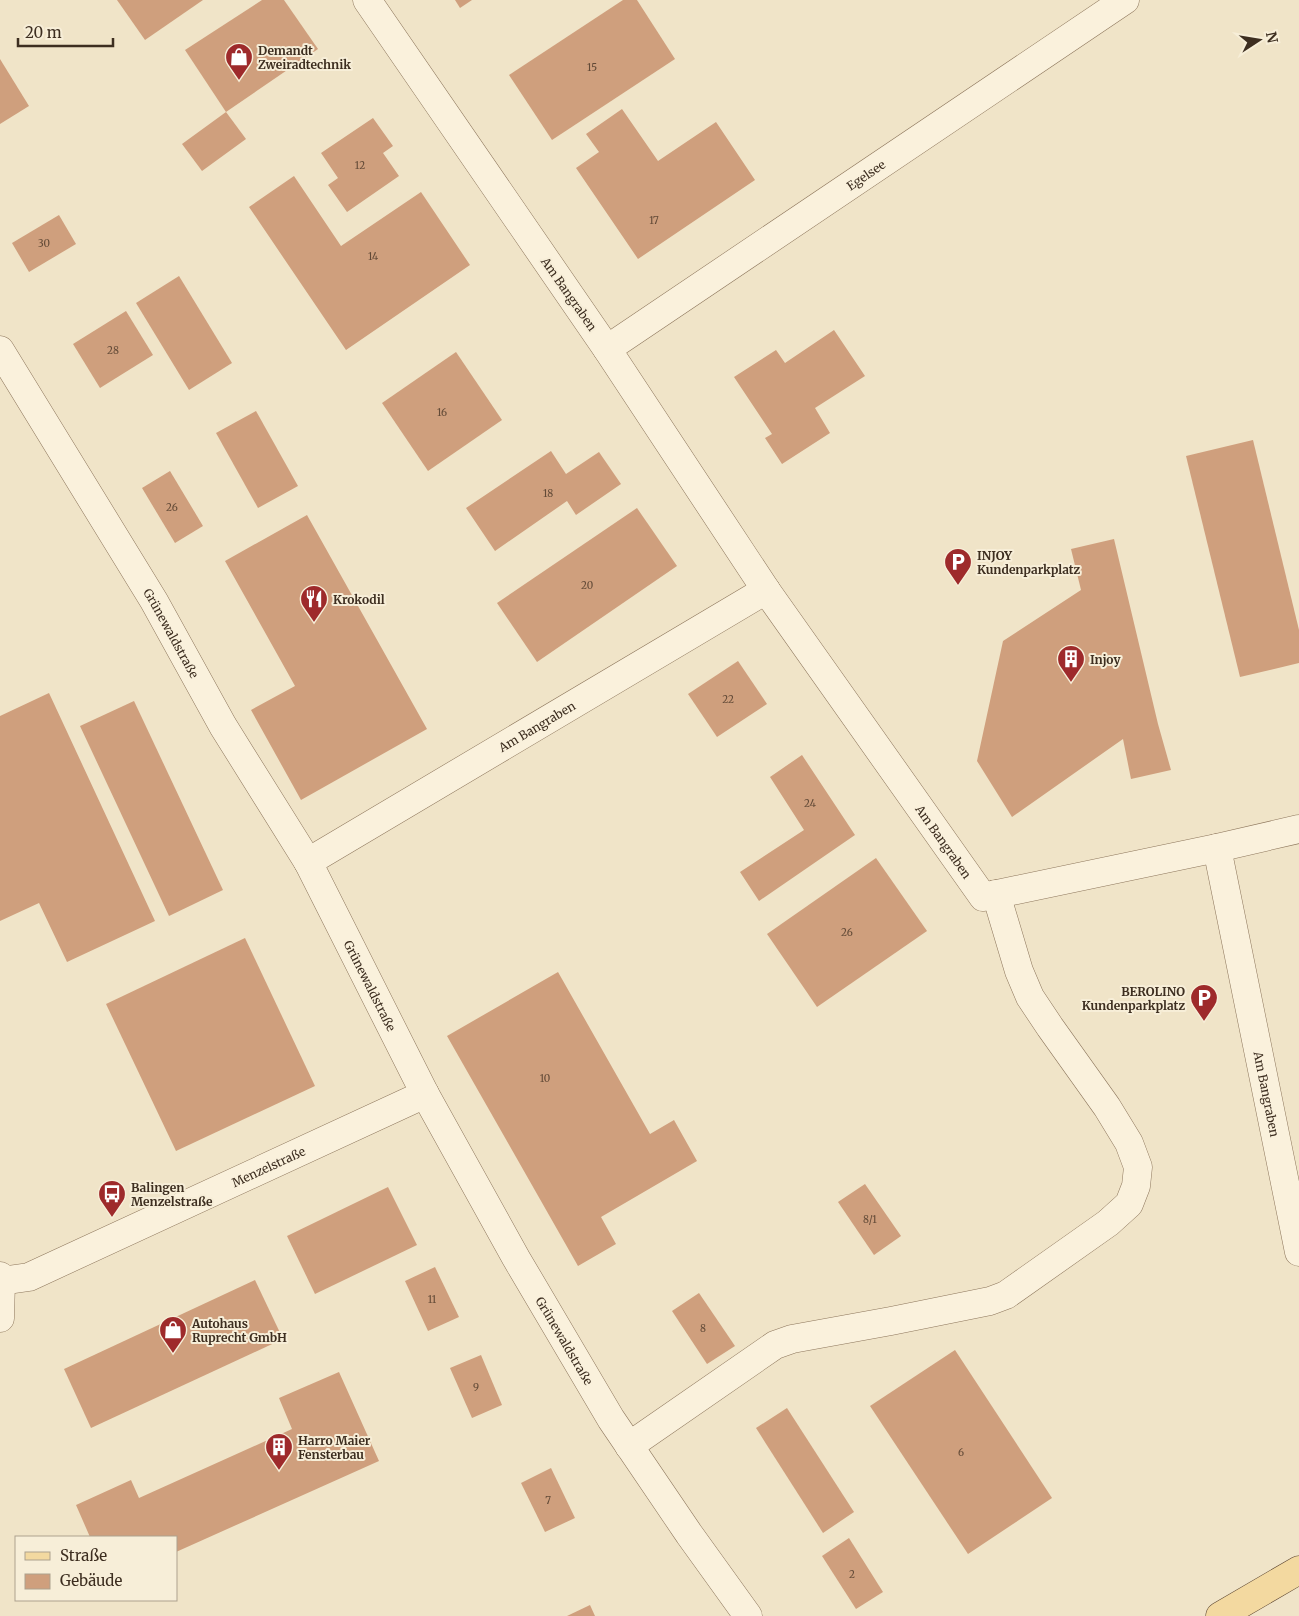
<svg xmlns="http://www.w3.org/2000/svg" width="1299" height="1616" font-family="Merriweather,serif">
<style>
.building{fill:#cf9f7d}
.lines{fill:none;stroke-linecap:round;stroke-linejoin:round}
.minor-casing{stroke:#8d765c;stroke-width:29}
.major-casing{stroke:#5b4430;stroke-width:29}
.minor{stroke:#faf1dc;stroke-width:28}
.major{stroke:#f3d9a0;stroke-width:28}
.labels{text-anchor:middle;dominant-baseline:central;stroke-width:4;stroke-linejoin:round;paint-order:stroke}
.number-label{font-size:10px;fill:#624a37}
.poi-label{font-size:12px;font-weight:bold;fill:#3d2e20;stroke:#f7eed8;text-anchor:start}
.street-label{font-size:12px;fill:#3d2e20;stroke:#f7eed8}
</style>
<rect width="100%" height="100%" fill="#f0e4c8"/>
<g class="building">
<path d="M117 0H203L145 40Z"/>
<path d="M262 0H284L318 49 226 112 185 50Z"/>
<path d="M455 0H472L460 8Z"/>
<path d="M623 0H637L675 59 552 140 509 75Z"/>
<path d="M0 59 29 106 0 124Z"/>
<path d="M622 109 658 161 716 122 755 180 638 259 576 168 599 152 586 134Z"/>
<path d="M226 112 246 139 202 171 182 144Z"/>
<path d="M373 118 393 146 383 153 399 176 347 212 328 185 338 178 321 153Z"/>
<path d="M294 176 341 246 421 192 470 265 346 350 249 207Z"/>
<path d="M59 215 76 244 29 272 12 243Z"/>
<path d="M179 276 232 363 189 390 136 303Z"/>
<path d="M126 311 153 355 100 388 73 344Z"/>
<path d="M834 330 865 376 815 408 830 433 782 464 765 438 772 434 734 377 776 350 785 363Z"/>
<path d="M456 352 502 420 428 471 382 403Z"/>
<path d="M256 411 298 486 258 508 216 433Z"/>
<path d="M1253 440 1299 630V663L1240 677 1186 456Z"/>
<path d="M551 451 566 474 599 452 621 484 576 515 567 501 495 551 466 508Z"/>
<path d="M170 471 203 526 175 543 142 488Z"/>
<path d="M637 508 677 566 537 662 497 603Z"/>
<path d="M307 515 427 729 301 800 251 710 295 686 225 561Z"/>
<path d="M1114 539 1158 724 1171 770 1131 779 1123 739 1012 817 977 761 1003 641 1081 590 1071 549Z"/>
<path d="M738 661 767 704 717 737 688 694Z"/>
<path d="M49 693 155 921 67 962 39 903 0 921V716Z"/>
<path d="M134 701 223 890 169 916 80 726Z"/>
<path d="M802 755 855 835 759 901 740 872 804 830 770 777Z"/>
<path d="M876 858 927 931 817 1007 767 934Z"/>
<path d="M245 938 315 1086 176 1151 106 1004Z"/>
<path d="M558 972 650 1134 674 1120 697 1161 601 1217 616 1244 578 1266 447 1036Z"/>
<path d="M865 1184 901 1236 874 1255 838 1202Z"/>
<path d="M388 1187 417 1245 315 1294 287 1236Z"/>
<path d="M435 1267 459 1317 428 1331 405 1281Z"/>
<path d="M255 1280 283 1339 91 1428 64 1369Z"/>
<path d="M699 1293 735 1346 707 1364 672 1311Z"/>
<path d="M955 1350 1052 1498 968 1554 870 1406Z"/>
<path d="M481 1355 502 1405 472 1418 450 1368Z"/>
<path d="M339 1372 379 1461 176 1552V1537H90L76 1505 131 1480 139 1498 292 1429 279 1398Z"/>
<path d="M787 1408 854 1512 823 1533 756 1428Z"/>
<path d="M551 1468 575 1518 545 1532 521 1483Z"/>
<path d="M849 1538 883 1592 856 1609 822 1556Z"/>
<path d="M590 1605 595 1616H567Z"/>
</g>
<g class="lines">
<defs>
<g id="minor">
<path id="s1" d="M607 349 1125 0"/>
<path id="s2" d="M0 350 154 601 223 726 308 862 425 1094 516 1258 611 1419 689 1534 748 1616"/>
<path id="s3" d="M766 590 983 897 1217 848 1299 829"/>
<path id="s4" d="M1217 848 1299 1252"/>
<path id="s5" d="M308 862 766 590 607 349 367 0"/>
<path d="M0 1276 1 1281 0 1318"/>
<path id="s6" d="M1 1281 29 1277 425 1094"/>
<path d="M629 1446 775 1345 792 1339 891 1321 990 1301 1006 1295 1108 1223 1129 1204 1136 1186 1138 1167 1129 1143 1107 1107 1050 1027 1030 997 1019 971 996 894"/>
</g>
<path id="major" d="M1220 1616 1299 1570"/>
</defs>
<use href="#minor" class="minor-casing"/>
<use href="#major" class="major-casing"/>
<use href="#minor" class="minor"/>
<use href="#major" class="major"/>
</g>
<defs>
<symbol id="shop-pin" viewBox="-11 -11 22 30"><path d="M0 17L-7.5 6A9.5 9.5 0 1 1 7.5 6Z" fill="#9e2a2b" stroke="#f7eed8"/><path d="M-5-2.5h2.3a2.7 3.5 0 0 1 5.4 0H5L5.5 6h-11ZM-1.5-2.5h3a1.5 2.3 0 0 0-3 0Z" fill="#fff"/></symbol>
<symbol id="parking-pin" viewBox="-11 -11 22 30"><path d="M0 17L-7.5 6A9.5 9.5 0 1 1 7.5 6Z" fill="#9e2a2b" stroke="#f7eed8"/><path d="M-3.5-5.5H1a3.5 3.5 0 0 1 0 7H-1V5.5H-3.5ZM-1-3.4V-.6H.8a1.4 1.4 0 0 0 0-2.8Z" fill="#fff"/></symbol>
<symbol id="restaurant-pin" viewBox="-11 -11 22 30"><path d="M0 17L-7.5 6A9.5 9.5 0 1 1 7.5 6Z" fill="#9e2a2b" stroke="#f7eed8"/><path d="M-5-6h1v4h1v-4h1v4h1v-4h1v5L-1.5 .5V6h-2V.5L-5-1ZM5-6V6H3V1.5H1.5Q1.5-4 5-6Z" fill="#fff"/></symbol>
<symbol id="building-pin" viewBox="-11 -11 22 30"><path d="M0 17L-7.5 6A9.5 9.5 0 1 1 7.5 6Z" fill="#9e2a2b" stroke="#f7eed8"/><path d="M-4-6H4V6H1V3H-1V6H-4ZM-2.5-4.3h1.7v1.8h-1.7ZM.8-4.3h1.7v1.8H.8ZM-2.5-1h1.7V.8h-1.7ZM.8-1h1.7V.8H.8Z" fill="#fff"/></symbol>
<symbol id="bus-pin" viewBox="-11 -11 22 30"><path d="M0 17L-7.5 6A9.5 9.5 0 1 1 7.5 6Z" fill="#9e2a2b" stroke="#f7eed8"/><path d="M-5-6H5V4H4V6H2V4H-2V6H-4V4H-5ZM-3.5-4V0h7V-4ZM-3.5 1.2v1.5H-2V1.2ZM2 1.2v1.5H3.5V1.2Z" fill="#fff"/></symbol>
</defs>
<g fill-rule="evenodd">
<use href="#shop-pin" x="223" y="41" width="32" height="43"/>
<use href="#parking-pin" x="942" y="546" width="32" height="43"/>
<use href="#restaurant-pin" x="298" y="583" width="32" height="43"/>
<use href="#building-pin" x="1055" y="643" width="32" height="43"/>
<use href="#parking-pin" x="1188" y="982" width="32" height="43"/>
<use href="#bus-pin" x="96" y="1178" width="32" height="43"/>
<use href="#shop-pin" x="157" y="1314" width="32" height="43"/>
<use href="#building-pin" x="263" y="1431" width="32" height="43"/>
</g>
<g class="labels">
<g class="number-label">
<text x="592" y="67">15</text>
<text x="360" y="165">12</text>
<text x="654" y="220">17</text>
<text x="44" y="243">30</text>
<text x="373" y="256">14</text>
<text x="113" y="350">28</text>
<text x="442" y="412">16</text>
<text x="548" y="493">18</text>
<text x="172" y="507">26</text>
<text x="587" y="585">20</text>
<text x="728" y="699">22</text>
<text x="810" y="803">24</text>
<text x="847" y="932">26</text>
<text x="545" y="1078">10</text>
<text x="870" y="1219">8/1</text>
<text x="432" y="1299">11</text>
<text x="703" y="1328">8</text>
<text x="476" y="1387">9</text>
<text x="961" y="1452">6</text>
<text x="548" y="1500">7</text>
<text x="852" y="1574">2</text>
</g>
<g class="poi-label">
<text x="258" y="50">Demandt<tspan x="258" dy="14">Zweiradtechnik</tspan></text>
<text x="977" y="555">INJOY<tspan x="977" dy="14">Kundenparkplatz</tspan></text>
<text x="333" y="599">Krokodil</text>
<text x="1090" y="659">Injoy</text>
<text x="1185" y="991" text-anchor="end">BEROLINO<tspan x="1185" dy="14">Kundenparkplatz</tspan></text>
<text x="131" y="1187">Balingen<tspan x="131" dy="14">Menzelstraße</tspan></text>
<text x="192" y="1323">Autohaus<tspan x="192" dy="14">Ruprecht GmbH</tspan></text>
<text x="298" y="1440">Harro Maier<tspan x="298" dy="14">Fensterbau</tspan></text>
</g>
<g class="street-label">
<text stroke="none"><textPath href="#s1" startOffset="312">Egelsee</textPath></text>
<text transform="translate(569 294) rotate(55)">Am Bangraben</text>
<text stroke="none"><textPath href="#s2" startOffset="331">Grünewaldstraße</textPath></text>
<text stroke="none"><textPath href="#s5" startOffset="266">Am Bangraben</textPath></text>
<text stroke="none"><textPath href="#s3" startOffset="308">Am Bangraben</textPath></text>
<text stroke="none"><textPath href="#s2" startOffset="736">Grünewaldstraße</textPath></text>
<text stroke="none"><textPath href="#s4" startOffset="251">Am Bangraben</textPath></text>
<text stroke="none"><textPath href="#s6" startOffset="292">Menzelstraße</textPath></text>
<text stroke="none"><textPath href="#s2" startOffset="1141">Grünewaldstraße</textPath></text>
</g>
</g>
<rect x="15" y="1536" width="162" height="65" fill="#f7eed8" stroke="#ada18e"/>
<rect x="25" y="1552" width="25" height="8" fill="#f3d9a0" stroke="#ada18e"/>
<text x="60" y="1561" font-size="15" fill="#3d2e20">Straße</text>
<rect x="25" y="1574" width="25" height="15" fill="#cf9f7d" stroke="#ada18e"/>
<text x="60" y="1586" font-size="15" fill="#3d2e20">Gebäude</text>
<g transform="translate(1259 40) rotate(78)" stroke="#f7eed8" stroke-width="4" paint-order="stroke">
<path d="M0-4L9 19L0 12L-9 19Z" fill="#3d2e20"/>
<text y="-8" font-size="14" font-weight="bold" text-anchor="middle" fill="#3d2e20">N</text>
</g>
<path d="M18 38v8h95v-8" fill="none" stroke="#3d2e20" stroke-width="2.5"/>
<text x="25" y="38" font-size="15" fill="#3d2e20" stroke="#f7eed8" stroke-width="4" paint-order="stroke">20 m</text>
</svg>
